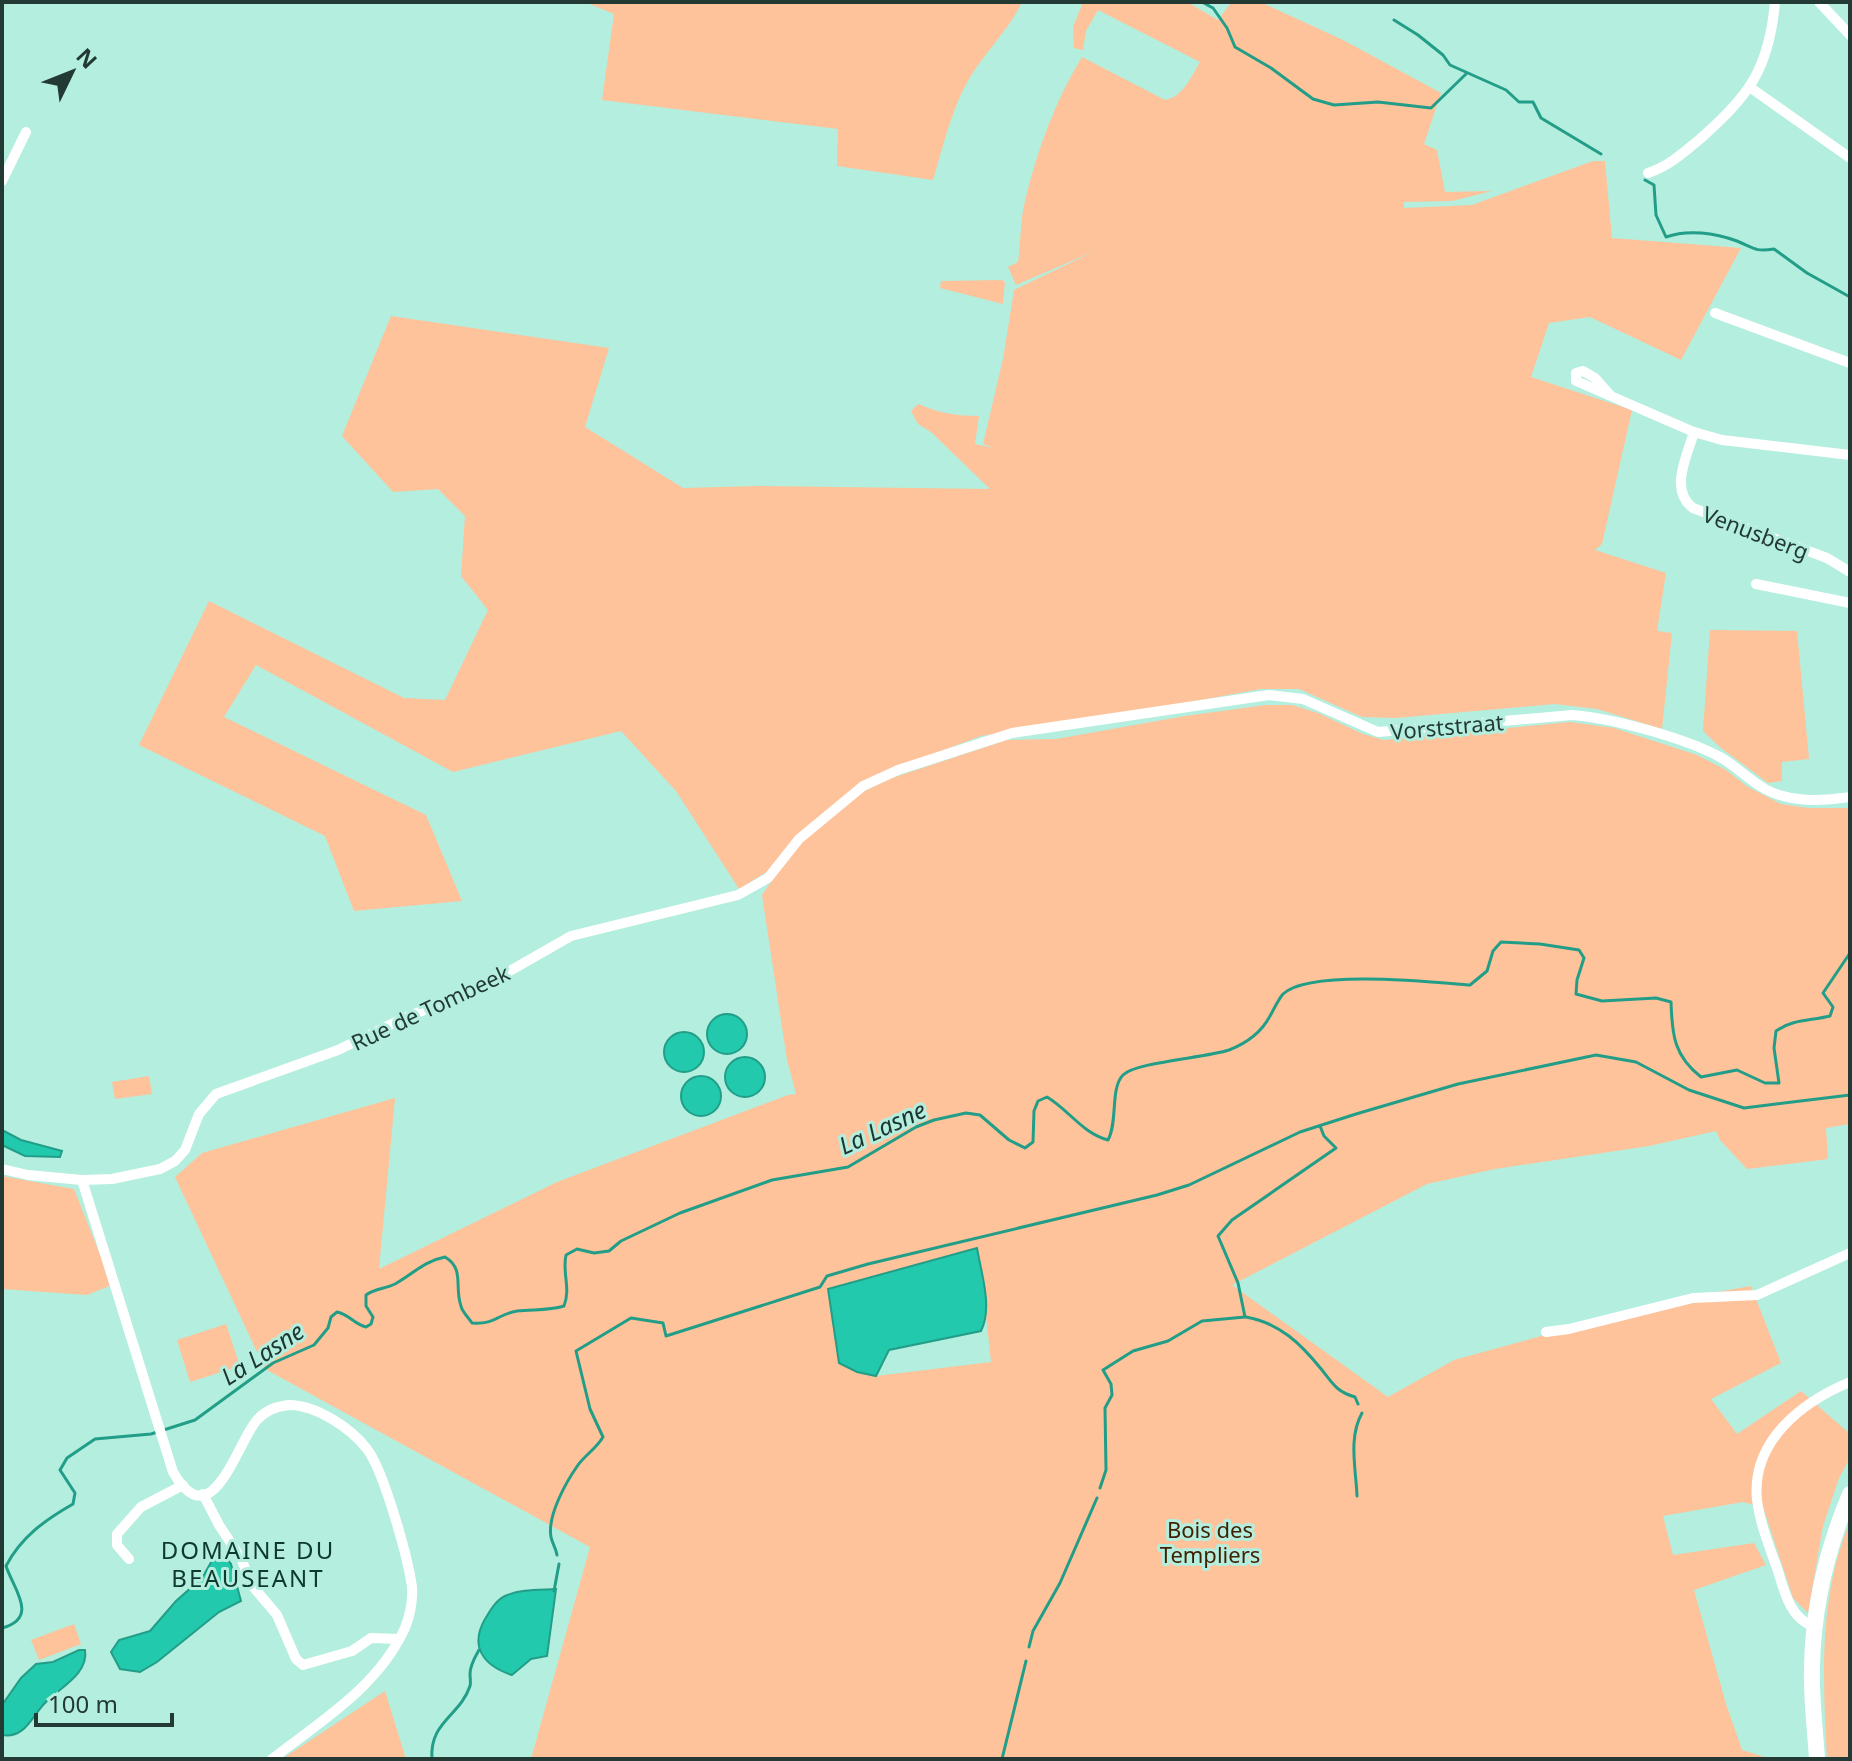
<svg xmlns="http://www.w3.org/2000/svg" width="1852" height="1761" font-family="'Noto Sans',sans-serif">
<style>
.green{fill:#fec39a;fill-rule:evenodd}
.water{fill:#22c9ac;stroke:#229e88;stroke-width:2}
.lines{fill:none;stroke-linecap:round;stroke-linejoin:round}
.stream{stroke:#229e88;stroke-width:3}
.street{stroke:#fff;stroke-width:10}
.primary{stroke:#fff;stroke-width:16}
.labels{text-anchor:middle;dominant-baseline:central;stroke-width:6;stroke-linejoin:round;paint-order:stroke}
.street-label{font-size:22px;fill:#233a34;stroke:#b4eede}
.park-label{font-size:22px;fill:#411f02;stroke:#b4eede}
.water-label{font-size:24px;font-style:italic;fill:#1c352f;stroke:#b4eede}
.neighbourhood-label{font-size:24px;letter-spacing:2px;fill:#0d3930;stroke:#b4eede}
</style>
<rect width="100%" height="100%" fill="#b4eede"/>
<g class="green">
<path d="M585 2H1022C1009 29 988 49 972 74 952 106 944 144 933 180L837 166 838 129 602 100 614 14Z"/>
<path d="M1083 2H1187L1218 20 1232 2H1260L1343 40 1441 93 1424 144 1437 150 1445 192 1492 191 1452 201 1404 202V208L1472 205 1593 161H1605L1612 238 1741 248 1681 360 1590 317 1549 323 1531 377 1632 410 1602 544 1595 550 1666 573 1657 631 1672 633 1662 729 1597 709 1555 704 1396 718 1362 717 1299 689H1261L1118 715 981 736 877 775 863 792 889 779 1007 740 1056 739 1185 716 1266 705H1292L1318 713 1363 734 1384 740 1570 722 1614 728 1697 755 1726 770 1748 787 1781 804 1808 808H1850V1124L1826 1128 1828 1159 1747 1169 1720 1140 1716 1131 1649 1146 1495 1169 1427 1184 1232 1285 1388 1397 1454 1360 1668 1301 1751 1286 1781 1363 1711 1399 1737 1434 1801 1391 1850 1434V1458L1839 1478 1823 1526 1808 1613 1793 1598 1763 1507 1743 1502 1663 1516 1673 1555 1754 1543 1766 1565 1694 1590 1726 1704 1742 1750 1771 1759H531L590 1547 265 1369 175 1177 202 1153 395 1098 379 1269 557 1182 788 1095 796 1094 787 1060 762 895 787 859 739 889 676 791 621 731 453 772 256 665 224 717 426 815 462 901 354 911 325 836 139 745 209 601 404 698 445 700 488 610 461 576 465 516 438 489 393 492 342 436 391 316 609 348 585 427 683 488 758 486 990 489 931 432 918 424 911 411 918 404C939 413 956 416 979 416L975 444 993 448 983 444 1003 359 1014 290 1095 251 1016 285 1008 267 1018 262C1021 242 1020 221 1025 201 1037 151 1055 101 1082 57L1165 100C1183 97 1191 77 1200 62L1098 10 1086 31 1083 50 1074 48 1073 27ZM982 1278 991 1362 876 1376 839 1363 837 1343Z"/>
<path d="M1002 280 1005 282 1003 304 940 288 941 281Z"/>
<path d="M1710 630 1797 631 1809 759 1782 762V781L1768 783 1721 748 1703 731Z"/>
<path d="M149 1076 152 1094 115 1099 112 1082Z"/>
<path d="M2 1176 74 1189 112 1285 87 1295 2 1289Z"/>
<path d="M226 1324 240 1366 190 1382 177 1340Z"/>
<path d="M1850 1522V1759H1827C1823 1680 1818 1597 1850 1522Z"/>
<path d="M74 1624 81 1644 39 1660 31 1640Z"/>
<path d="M385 1691 406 1759H282Z"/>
</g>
<g class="water">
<circle cx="727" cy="1034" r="20"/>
<circle cx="684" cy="1052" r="20"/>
<circle cx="745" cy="1077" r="20"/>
<circle cx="701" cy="1096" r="20"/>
<path d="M2 1130 21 1140 62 1151 60 1157 25 1156 2 1145Z"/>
<path d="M977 1248C981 1272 993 1308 981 1331L889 1350 876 1376 857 1372 839 1363 828 1289Z"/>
<path d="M214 1557 227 1559 231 1564 241 1601 219 1612 157 1662 140 1672 120 1669 111 1652 119 1640 150 1631 176 1601 202 1578Z"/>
<path d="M556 1589 547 1656 531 1659 512 1675C484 1666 469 1647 485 1619 490 1611 496 1600 505 1596 520 1589 540 1590 556 1589Z"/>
<path d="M79 1650H85C89 1674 59 1688 45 1703 32 1716 25 1739 2 1735V1705L21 1678 36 1664 53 1662Z"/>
</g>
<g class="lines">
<g class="stream">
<path d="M1202 2 1213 8 1227 28 1235 47 1271 68 1313 99 1334 105 1378 102 1431 108 1466 74"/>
<path d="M1394 20 1418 35 1443 55 1450 65 1506 90 1519 102H1533L1541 118 1601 154"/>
<path d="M1645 180 1654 185 1656 215 1666 237C1688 229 1715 233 1737 241 1754 248 1754 252 1774 249L1807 273 1850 297"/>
<path d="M1246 1317C1280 1323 1301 1344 1322 1370 1333 1384 1337 1392 1355 1397L1358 1404"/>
<path d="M1100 1488 1106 1470 1105 1408 1112 1395 1111 1384 1103 1370 1133 1351 1168 1341 1202 1321 1245 1317 1238 1283 1218 1236 1232 1220 1336 1148 1324 1136 1320 1126"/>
<path d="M1357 1496C1356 1469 1348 1438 1362 1413"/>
<path d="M557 1555C556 1548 552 1543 551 1537 547 1516 566 1482 578 1465 586 1454 596 1449 603 1437L590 1409 576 1351 631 1318 663 1323 666 1336 820 1287 827 1276 868 1264 1157 1195 1189 1185 1300 1132 1356 1114 1458 1084 1596 1055 1636 1062 1689 1090 1744 1108 1850 1095"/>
<path d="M554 1591 559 1564"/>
<path d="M2 1628C40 1618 13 1588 6 1566 21 1537 45 1520 73 1504L75 1493 60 1470 67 1458 95 1439 151 1434 195 1420 273 1363 314 1345 328 1328 331 1317 337 1312C350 1315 354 1324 366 1327L371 1324 373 1317 366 1306V1295C375 1288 385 1289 395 1284 413 1274 424 1261 445 1257 465 1269 454 1287 461 1306 462 1312 469 1318 472 1323 495 1325 498 1314 517 1311 533 1309 548 1311 564 1306 571 1288 562 1273 566 1255L577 1249 594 1253 609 1251 621 1241 680 1213 772 1180 848 1167 916 1127 934 1120 966 1113 980 1115 1009 1140 1025 1148 1033 1142 1034 1111 1038 1101 1047 1097C1069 1110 1082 1133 1108 1140 1118 1122 1110 1088 1123 1075 1136 1062 1205 1058 1229 1050 1247 1043 1261 1033 1270 1016 1274 1009 1278 1000 1283 994 1309 969 1433 982 1470 985L1487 971 1493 951 1501 942 1540 944 1579 950 1584 958 1577 980 1576 994 1602 1001 1656 998 1671 1002C1672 1035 1674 1056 1701 1077L1737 1070 1765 1083H1779L1774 1048 1776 1031C1793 1019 1810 1021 1830 1016L1833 1007 1823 993 1850 953"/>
<path d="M1029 1647 1033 1631 1060 1583 1097 1498"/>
<path d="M432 1759C429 1722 460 1716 470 1686 471 1683 470 1677 470 1674 470 1665 475 1657 479 1650"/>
<path d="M1002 1759 1026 1661"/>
</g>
<g class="street">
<path d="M1819 2 1850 35"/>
<path d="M1751 88 1850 158"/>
<path d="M1648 173C1669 166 1683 153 1700 139 1749 95 1769 70 1775 2"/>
<path d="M2 181 26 132"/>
<path d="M1715 313 1850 363"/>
<path d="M1611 396 1595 378 1583 371 1576 373V381L1694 432 1722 440 1850 455"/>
<path d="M1694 432C1687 456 1669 490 1693 508L1827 558 1850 572"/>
<path d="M1756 584 1850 603"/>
<path d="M2 1169 28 1175 82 1180 112 1179 160 1169 175 1161 185 1150 199 1114 216 1094 338 1050 402 1019 482 987 571 936 738 895 768 878 799 839 863 786 898 770 1012 733 1269 695 1303 699 1378 732 1572 715C1612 718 1685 738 1720 757 1736 766 1749 780 1765 789 1791 803 1822 801 1850 797"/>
<path d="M82 1180 173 1472C212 1540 237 1442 257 1420 265 1411 277 1406 289 1405 316 1405 351 1428 367 1449 384 1471 408 1558 412 1587 413 1601 410 1615 405 1628 378 1687 321 1721 272 1759"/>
<path d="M1546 1332 1569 1329 1693 1298 1757 1295 1850 1253"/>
<path d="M203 1494 219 1525 242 1560 250 1583 277 1615 296 1659 303 1665 352 1651 371 1638 399 1639"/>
<path d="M129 1559 117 1545V1534L141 1507 183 1485"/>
<path d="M1814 1626C1791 1620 1784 1591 1778 1571 1770 1548 1760 1524 1757 1500 1751 1441 1802 1402 1850 1382"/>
</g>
<path class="primary" d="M1817 1759C1815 1728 1811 1697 1812 1667 1813 1607 1827 1549 1850 1494"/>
</g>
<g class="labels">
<g class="street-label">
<text transform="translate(1756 532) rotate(21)">Venusberg</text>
<text transform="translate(1447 726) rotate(-5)">Vorststraat</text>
<text transform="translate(430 1007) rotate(-25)">Rue de Tombeek</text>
</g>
<g class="park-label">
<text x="1210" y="1529">Bois des<tspan x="1210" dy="25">Templiers</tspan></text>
</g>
<g class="water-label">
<text transform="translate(882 1127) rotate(-25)">La Lasne</text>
<text transform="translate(262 1353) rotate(-33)">La Lasne</text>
</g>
<g class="neighbourhood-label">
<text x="248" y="1549">DOMAINE DU<tspan x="248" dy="28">BEAUSEANT</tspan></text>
</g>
</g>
<rect width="1852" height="1761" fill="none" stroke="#233a34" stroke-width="8"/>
<g transform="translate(72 72) rotate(47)" stroke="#b4eede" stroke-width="6" paint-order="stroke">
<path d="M0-6L14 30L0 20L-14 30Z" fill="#233a34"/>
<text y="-12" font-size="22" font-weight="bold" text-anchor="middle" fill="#233a34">N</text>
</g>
<path d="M36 1713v12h136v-12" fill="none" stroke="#233a34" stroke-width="4"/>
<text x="48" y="1713" font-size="24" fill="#233a34" stroke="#b4eede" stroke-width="6" paint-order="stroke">100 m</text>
</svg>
